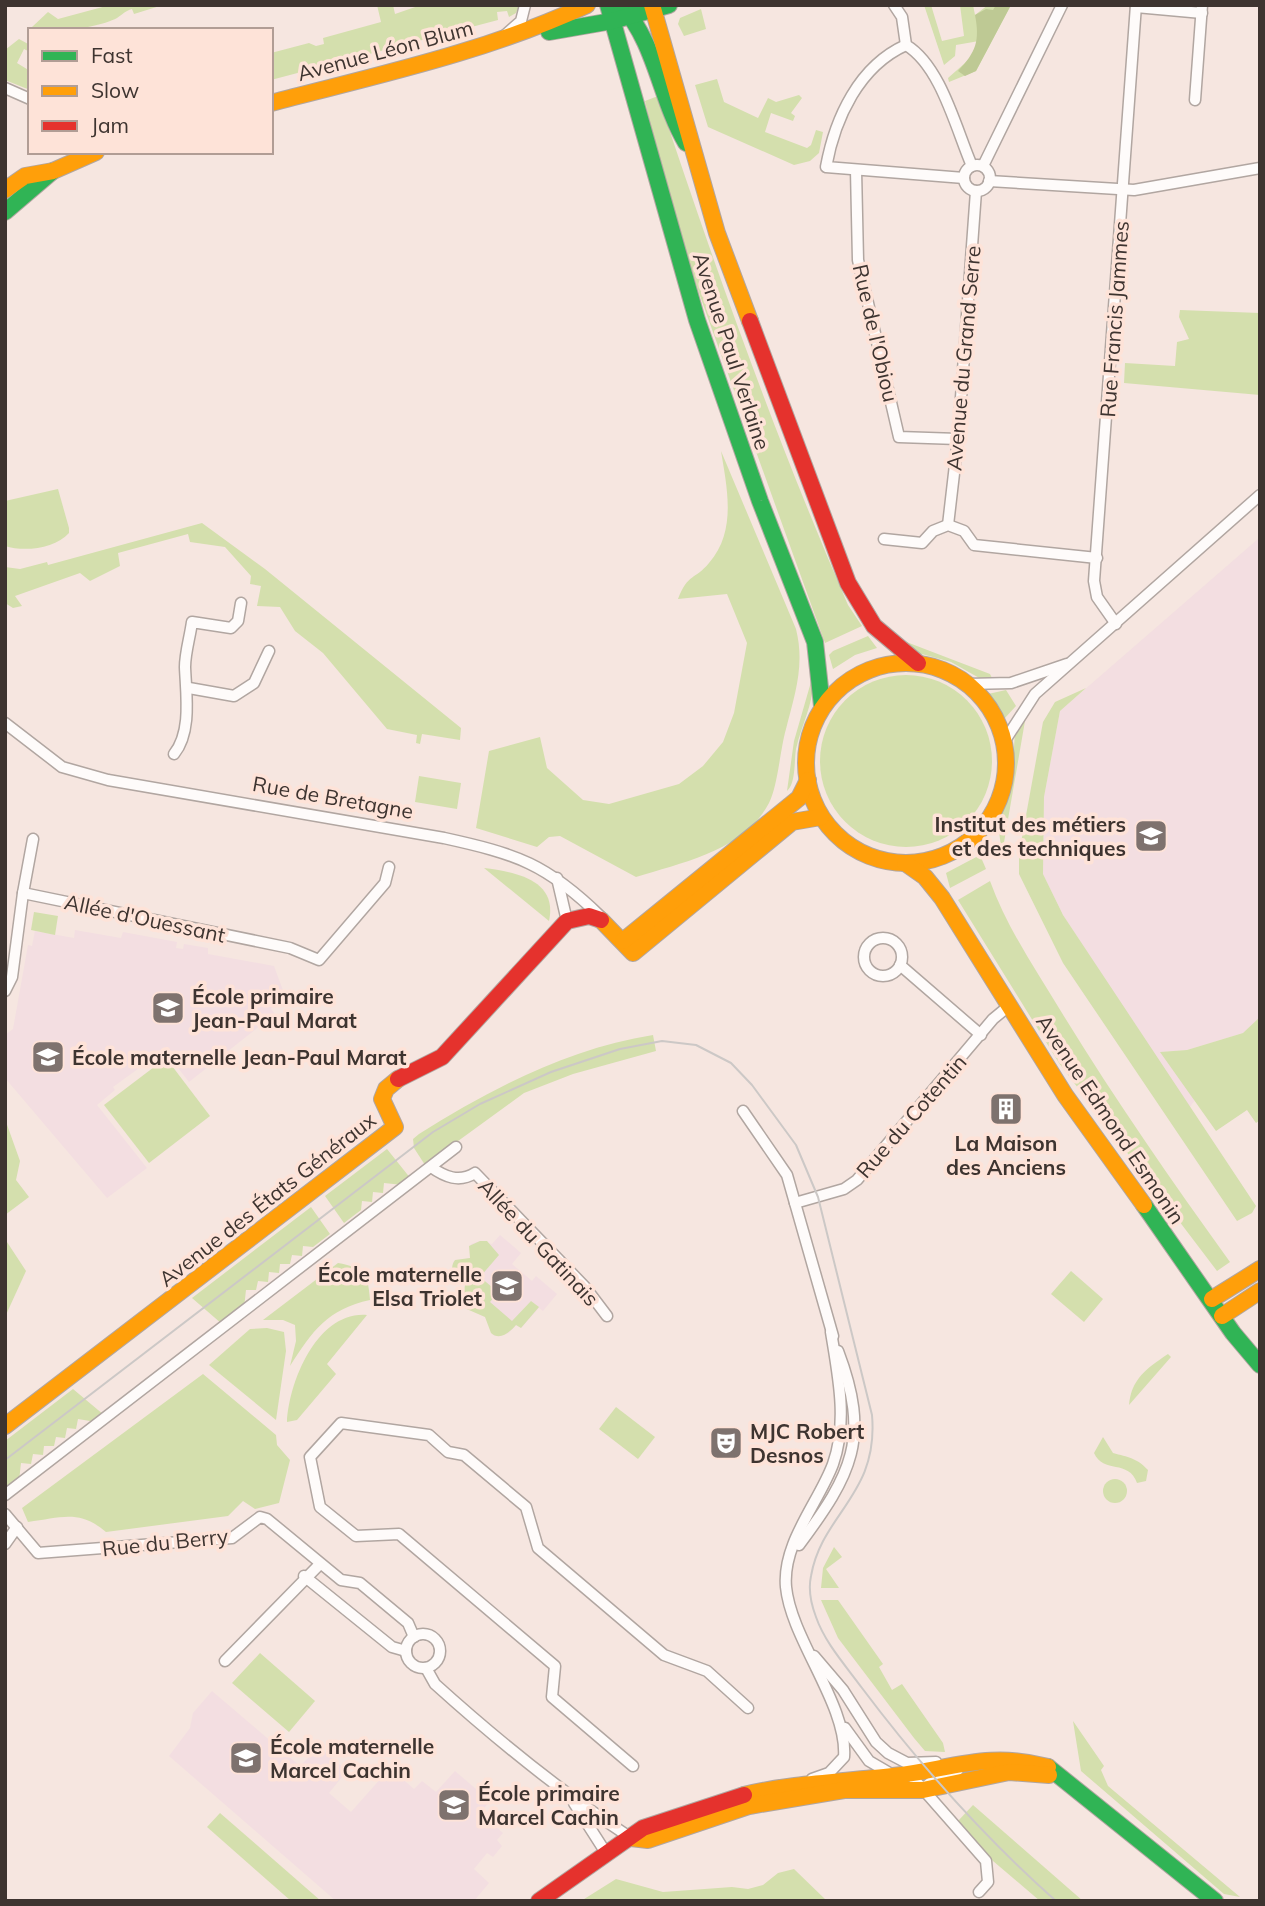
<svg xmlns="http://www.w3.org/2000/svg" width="1265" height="1906" font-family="Mulish,sans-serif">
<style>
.education{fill:#f3dee1}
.green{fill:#d4dfad}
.forest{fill:#bec994}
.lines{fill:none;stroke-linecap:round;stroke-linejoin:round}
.street-casing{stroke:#b1a6a1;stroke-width:13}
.fast-casing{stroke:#b1a6a1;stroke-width:18}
.slow-casing{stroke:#b1a6a1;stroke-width:18}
.jam-casing{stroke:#b1a6a1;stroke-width:18}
.street{stroke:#fefbfa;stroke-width:10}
.fast{stroke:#30b455;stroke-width:16}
.slow{stroke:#ff9f0a;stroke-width:16}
.jam{stroke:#e5322d;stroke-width:16}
.tram{stroke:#ccc8c6;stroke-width:2}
.labels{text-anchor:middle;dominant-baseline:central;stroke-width:7;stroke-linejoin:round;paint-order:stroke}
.street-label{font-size:21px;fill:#3e3430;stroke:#fee3d8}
.poi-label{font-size:21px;font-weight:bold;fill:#3e3430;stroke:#fee3d8;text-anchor:start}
</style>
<rect width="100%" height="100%" fill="#f6e6e0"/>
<g class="education">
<path d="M1258 539 1260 1017 1243 1033 1187 1050 1161 1052 1195 1100 1189 1108 1063 915 1043 874 1044 797 1060 711Z"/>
<path d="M75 930 121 938 123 932 177 942 176 948 183 949 184 944 208 948V954L274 966 284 993 271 1009 275 1014 189 1082 164 1050 113 1087 115 1090 97 1105 147 1168 107 1198 5 1078V1035L13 1029 28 945 32 946 35 931 74 938Z"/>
<path d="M500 1235 521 1253 512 1264 532 1281 536 1276 557 1294 543 1311 539 1308 521 1328 516 1325 509 1333 494 1336 485 1317 462 1306 466 1285 454 1275 453 1262 470 1258 471 1244 480 1241 492 1244Z"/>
<path d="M212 1691 300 1766 319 1747 347 1771 329 1793 351 1812 390 1768 414 1789 422 1781 436 1792 455 1771 490 1801 480 1813 503 1833 497 1840 502 1846 493 1857 487 1853 474 1869 489 1883 474 1901H336L169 1756 190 1728 193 1713Z"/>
</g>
<g class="green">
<path d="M110 5H163L134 14 132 9C125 11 123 14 117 18 101 27 48 36 32 27L48 12 58 19Z"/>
<path d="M377 5H393L395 14 421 5 519 6 516 13 509 17 507 11 497 12 498 20 271 80V53L309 43 316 46 324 44 323 38 381 22Z"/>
<path d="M924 5H931L942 41 964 36 960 5H973L975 15 988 5H1011L976 71 949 82 948 78 973 56 979 41 956 45 955 56 944 65Z"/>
<path d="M701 9 706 29 684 36 678 24 680 18Z"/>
<path d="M19 39 30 45V52L24 49 17 63 30 71V90L5 80V50Z"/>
<path d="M717 79 724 102 758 118 768 98 776 102 799 95 802 98 791 113 795 116 793 121 771 113 765 132 807 148 811 145 816 130 823 132 819 153 810 161 794 165 708 127 695 85Z"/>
<path d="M658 96C715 268 776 439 848 605L862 626 825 643 700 296 663 180 645 101Z"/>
<path d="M1180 310 1260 313V395L1124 383 1125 363 1175 366 1177 342 1189 339 1179 317Z"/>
<path d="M721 451 796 629C805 665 795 694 786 729 780 750 778 785 769 803 744 851 683 862 636 877L560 836 549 837 537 847 476 828 489 751 540 737 547 768 583 800 609 804 679 784 703 766 723 742 734 713 747 643 727 594 678 599C688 573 695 580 709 563 737 531 727 488 721 451Z"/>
<path d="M58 489 69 528V533C55 549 24 552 5 546V501Z"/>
<path d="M202 523 265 569 461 728 460 740 422 734 420 744 416 743 417 735 387 729 323 653 295 631 280 607 257 606 261 586 250 584 251 576 225 547 190 542 188 534 118 553 120 566 90 581 80 573 15 596 22 606 13 608 5 603V567L20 569 47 562 48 565Z"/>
<path d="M868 636 877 648 855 655 833 669 829 655 833 651Z"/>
<path d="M896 638 990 674 993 680 981 679 951 662 907 650Z"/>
<circle cx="906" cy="761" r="86"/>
<path d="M813 675C815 702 802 723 796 749 794 762 796 783 787 791L794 741Z"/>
<path d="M1086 688 1060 711 1044 797 1043 874 1063 915 1256 1206 1252 1213 1237 1221 1063 963 1019 874V854L1043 722 1055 702Z"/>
<path d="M1006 690 1016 706 1004 719 988 694Z"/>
<path d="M1022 717 1025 721 1002 854 998 824 1011 792 1015 732Z"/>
<path d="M419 776 461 783 457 809 415 802Z"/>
<path d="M980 855 986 869 950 888 946 873Z"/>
<path d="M484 868C516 872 558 880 549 921Z"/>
<path d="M990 881C1007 928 1036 970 1062 1013 1114 1098 1171 1180 1230 1262L1217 1271 1059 1063 958 900Z"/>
<path d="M34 912 58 916 55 935 31 930Z"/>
<path d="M1260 1017V1120L1256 1123 1247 1110 1216 1131 1160 1052 1187 1050 1243 1033Z"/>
<path d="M653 1035 656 1051 573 1074 524 1093 425 1165 414 1148 413 1139 419 1134C491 1089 569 1048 653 1035Z"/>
<path d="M166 1058 210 1116 149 1163 104 1105Z"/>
<path d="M5 1119 20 1161 16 1180 29 1197 5 1215Z"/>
<path d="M387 1149 411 1179 403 1185 384 1183 383 1193 373 1192 372 1202 362 1201 361 1210 344 1223 325 1196Z"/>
<path d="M311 1207 330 1234 313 1247 303 1246 302 1256 292 1255 290 1264H280L279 1273 269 1272 268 1282 258 1281 256 1290H246L244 1308 222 1324 192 1298Z"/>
<path d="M5 1239 26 1271 5 1317Z"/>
<path d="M480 1241H487L499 1255 480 1277 498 1292 490 1302 512 1321 531 1301 539 1307 521 1328 516 1325C510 1332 500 1341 491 1333L485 1317 462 1307 465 1285C458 1278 447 1271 455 1260L470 1258 469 1246Z"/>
<path d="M338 1263C365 1268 368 1274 370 1300 328 1309 312 1331 290 1366L296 1341 295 1325 283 1320H263Z"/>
<path d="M1071 1271 1103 1299 1084 1322 1051 1294Z"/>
<path d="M367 1315 327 1364 336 1374 297 1420 287 1422C289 1382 317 1311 367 1315Z"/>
<path d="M267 1328 284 1332 286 1351 276 1420 209 1365 250 1329Z"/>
<path d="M1168 1354 1171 1357 1129 1405C1131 1379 1147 1368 1168 1354Z"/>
<path d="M203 1374 276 1435 277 1445 290 1460 279 1503 255 1509 243 1501 228 1516 106 1532C79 1509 61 1518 28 1522L22 1508Z"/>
<path d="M73 1389 104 1415 96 1422 78 1419 76 1429 67 1428 65 1438 56 1437 54 1446H44L43 1455 33 1454 31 1464 21 1463 19 1481 9 1489 5 1484V1441Z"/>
<path d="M616 1407 655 1437 638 1459 599 1429Z"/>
<path d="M1103 1437 1113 1453C1128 1457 1137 1458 1148 1470L1146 1481 1137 1483C1129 1459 1103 1474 1094 1453Z"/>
<circle cx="1115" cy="1491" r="12"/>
<path d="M834 1547 842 1557 826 1569 839 1588H821L823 1568Z"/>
<path d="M821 1600H838L883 1664 879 1667 892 1690 902 1684 943 1743 945 1752 925 1751 914 1738 838 1638Z"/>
<path d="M260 1653 315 1701 289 1732 232 1683Z"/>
<path d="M1073 1721 1104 1766 1101 1770 1108 1786 1240 1897 1224 1894 1081 1771Z"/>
<path d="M973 1805 1083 1901H1040L993 1861 958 1821Z"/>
<path d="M220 1813 321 1901H291L207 1827Z"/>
<path d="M794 1869 827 1901H581L616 1879 663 1892 732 1887 748 1889 763 1885 778 1873Z"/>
</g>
<path class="forest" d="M996 5H1011L976 71 965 76 958 71C976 52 980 41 975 15L986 9 993 10Z"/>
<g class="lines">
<defs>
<g id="street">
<path d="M894 5 902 17 906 45C941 66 956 129 972 166"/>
<path d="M1136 7 1202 13"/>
<path d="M504 36 521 21 525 5"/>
<path d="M906 45C859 66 835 118 826 167L964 178"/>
<path d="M5 88 30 99"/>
<path d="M1195 100 1202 5"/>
<circle cx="977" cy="178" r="13"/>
<path d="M983 166 1062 5"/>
<path d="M856 170 858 260 899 437 958 439"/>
<path d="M989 181 1134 190 1260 168"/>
<path d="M948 525 958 439 976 191"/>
<path d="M884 539 922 543 933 531 948 525 964 531 974 545 1097 558"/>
<path d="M1116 624 1097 597 1094 581 1136 5"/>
<path d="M968 684 1011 683 1067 664"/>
<path d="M189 688 234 696 254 683 269 651"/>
<path d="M5 723 62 767 108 780 444 838C517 854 547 864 601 917"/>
<path d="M1004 742 1035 694 1260 495"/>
<path d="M174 754C192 732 186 694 185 667 185 653 190 637 192 622L231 628 238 621 241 603"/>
<path d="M33 839 23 893 290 948 319 960 385 883 389 867"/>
<path d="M557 878 567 921"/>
<circle cx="883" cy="957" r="19"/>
<path d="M900 965 981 1035"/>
<path d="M5 991 12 977 23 893"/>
<path d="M743 1111 787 1175 833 1336"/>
<path d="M431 1167C445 1177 459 1183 475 1173L585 1287 607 1316"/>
<path d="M795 1203 844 1189 857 1180 993 1019 1010 1005"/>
<path d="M5 1495 456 1147"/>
<path d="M5 1514 38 1553 232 1538 260 1517 267 1519 341 1580 360 1583 408 1623 414 1637"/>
<path d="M5 1544 17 1527"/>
<path d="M799 1545C852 1474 871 1438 838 1351"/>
<path d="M304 1576 392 1647 406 1651"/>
<circle cx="423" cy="1651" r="17"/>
<path d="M814 1656 843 1690 876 1742 888 1753 907 1763 936 1762"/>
<path d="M225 1661 320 1564"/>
<path d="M426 1668 435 1684C497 1740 561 1792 631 1838"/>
<path d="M845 1728 869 1761 893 1775"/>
<path d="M633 1766 552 1697 555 1666 399 1534 356 1536 320 1507 310 1457 341 1423 429 1435 448 1452 464 1455 526 1507 538 1548 664 1655 707 1671 748 1708"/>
<path d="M907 1771 986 1861 988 1882 979 1892"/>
<path d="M812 1779 829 1773 844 1757C848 1706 791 1639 786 1587 782 1543 819 1502 833 1464 848 1422 838 1375 831 1332"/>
<path d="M926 1786 935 1779 958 1770"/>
<path d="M574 1803 606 1853"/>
</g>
<g id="fast">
<path d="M608 5 697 320 760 501 815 642 822 706"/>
<path d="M621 5C656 43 660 99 686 143"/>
<path d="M549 32 612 21 669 5"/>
<path d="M5 212 53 171"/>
<path d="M1144 1205 1233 1333 1260 1365"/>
<path d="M1048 1767 1215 1901"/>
</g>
<g id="slow">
<path d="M652 5 717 233 750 321"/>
<path d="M271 103C378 75 486 52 587 5"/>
<path d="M5 190 25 176 53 171 96 152"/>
<circle cx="906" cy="763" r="100"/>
<path d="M905 863 925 877 942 898 1065 1095 1144 1205"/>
<path d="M601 920 633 953 792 822 821 817"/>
<path d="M623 941 799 798 808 780"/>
<path d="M1212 1299 1260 1269"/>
<path d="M1222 1316 1260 1291"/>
<path d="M5 1426 395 1127 382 1099 386 1089 398 1079"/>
<path d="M744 1795C793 1783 843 1782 893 1776 951 1769 989 1751 1048 1767"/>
<path d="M631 1838 648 1840 749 1806 844 1790H923L1009 1772 1049 1775"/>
</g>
<g id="jam">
<path d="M750 321 848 583 874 626 918 663"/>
<path d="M398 1079 442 1057 567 921 589 916 601 920"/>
<path d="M539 1901 643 1828 744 1795"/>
</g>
</defs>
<use href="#street" class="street-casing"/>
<use href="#fast" class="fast-casing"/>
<use href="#slow" class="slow-casing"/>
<use href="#jam" class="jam-casing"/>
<use href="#street" class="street"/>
<use href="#fast" class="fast"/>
<use href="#slow" class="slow"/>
<use href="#jam" class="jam"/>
<path class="tram" d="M5 1460 433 1132 480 1104 551 1072 620 1049 662 1041 696 1045 731 1063 752 1085 796 1145 818 1197 872 1415C879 1495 822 1513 811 1576 808 1590 811 1604 816 1617 825 1643 846 1666 862 1688 920 1765 984 1837 1056 1901"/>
</g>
<defs>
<symbol id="university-square" viewBox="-11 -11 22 22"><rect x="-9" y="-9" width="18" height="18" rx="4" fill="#7e726e" stroke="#fee3d8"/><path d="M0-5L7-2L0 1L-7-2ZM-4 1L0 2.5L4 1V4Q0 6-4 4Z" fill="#fff"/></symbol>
<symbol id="school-square" viewBox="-11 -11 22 22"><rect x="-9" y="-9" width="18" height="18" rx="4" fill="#7e726e" stroke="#fee3d8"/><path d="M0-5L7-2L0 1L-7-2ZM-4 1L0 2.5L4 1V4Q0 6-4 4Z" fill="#fff"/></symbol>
<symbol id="building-square" viewBox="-11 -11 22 22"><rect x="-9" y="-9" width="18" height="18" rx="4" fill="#7e726e" stroke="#fee3d8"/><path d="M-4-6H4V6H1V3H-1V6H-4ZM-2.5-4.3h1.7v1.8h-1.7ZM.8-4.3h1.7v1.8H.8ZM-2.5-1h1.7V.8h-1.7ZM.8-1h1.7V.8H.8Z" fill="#fff"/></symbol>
<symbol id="theatre-square" viewBox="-11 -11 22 22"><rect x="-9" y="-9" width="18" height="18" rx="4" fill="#7e726e" stroke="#fee3d8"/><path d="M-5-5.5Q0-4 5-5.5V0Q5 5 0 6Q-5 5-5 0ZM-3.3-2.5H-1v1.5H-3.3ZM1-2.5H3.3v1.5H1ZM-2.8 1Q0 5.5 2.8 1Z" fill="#fff"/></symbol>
</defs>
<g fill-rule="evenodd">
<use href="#university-square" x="1132" y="817" width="38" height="38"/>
<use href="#school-square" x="149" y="989" width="38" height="38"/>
<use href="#school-square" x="29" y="1038" width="38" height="38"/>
<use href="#building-square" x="987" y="1090" width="38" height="38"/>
<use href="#school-square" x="488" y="1267" width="38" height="38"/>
<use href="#theatre-square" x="707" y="1424" width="38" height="38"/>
<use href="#school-square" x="227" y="1739" width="38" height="38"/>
<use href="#school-square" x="435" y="1786" width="38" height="38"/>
</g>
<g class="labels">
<g class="street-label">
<text transform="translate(385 50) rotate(-15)">Avenue Léon Blum</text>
<text transform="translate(1114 319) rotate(-86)">Rue Francis Jammes</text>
<text transform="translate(876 333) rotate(77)">Rue de l'Obiou</text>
<text transform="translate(732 351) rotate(72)">Avenue Paul Verlaine</text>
<text transform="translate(963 358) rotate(-85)">Avenue du Grand Serre</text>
<text transform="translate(333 797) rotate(10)">Rue de Bretagne</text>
<text transform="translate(145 918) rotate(12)">Allée d'Ouessant</text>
<text transform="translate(911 1116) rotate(-49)">Rue du Cotentin</text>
<text transform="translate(1111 1119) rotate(56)">Avenue Edmond Esmonin</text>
<text transform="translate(267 1199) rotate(-38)">Avenue des États Généraux</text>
<text transform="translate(539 1242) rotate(47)">Allée du Gatinais</text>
<text transform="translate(165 1542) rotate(-6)">Rue du Berry</text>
</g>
<g class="poi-label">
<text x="1126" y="824" text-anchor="end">Institut des métiers<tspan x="1126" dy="24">et des techniques</tspan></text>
<text x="192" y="996">École primaire<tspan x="192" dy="24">Jean-Paul Marat</tspan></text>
<text x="72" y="1057">École maternelle Jean-Paul Marat</text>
<text x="1006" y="1143" text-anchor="middle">La Maison<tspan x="1006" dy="24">des Anciens</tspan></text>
<text x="482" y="1274" text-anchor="end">École maternelle<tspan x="482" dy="24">Elsa Triolet</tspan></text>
<text x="750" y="1431">MJC Robert<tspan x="750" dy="24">Desnos</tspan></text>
<text x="270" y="1746">École maternelle<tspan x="270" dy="24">Marcel Cachin</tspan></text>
<text x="478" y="1793">École primaire<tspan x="478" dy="24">Marcel Cachin</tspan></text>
</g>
</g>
<rect width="1265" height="1906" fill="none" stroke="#3e3430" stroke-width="14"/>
<rect x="28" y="28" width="245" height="126" fill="#fee3d8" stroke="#b19d95" stroke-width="2"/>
<rect x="42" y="51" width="35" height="10" fill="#30b455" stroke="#b19d95" stroke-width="2"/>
<text x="91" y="63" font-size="21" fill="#3e3430">Fast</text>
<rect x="42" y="86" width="35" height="10" fill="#ff9f0a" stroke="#b19d95" stroke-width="2"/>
<text x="91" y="98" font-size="21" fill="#3e3430">Slow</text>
<rect x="42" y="121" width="35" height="10" fill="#e5322d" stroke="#b19d95" stroke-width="2"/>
<text x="91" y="133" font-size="21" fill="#3e3430">Jam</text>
</svg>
